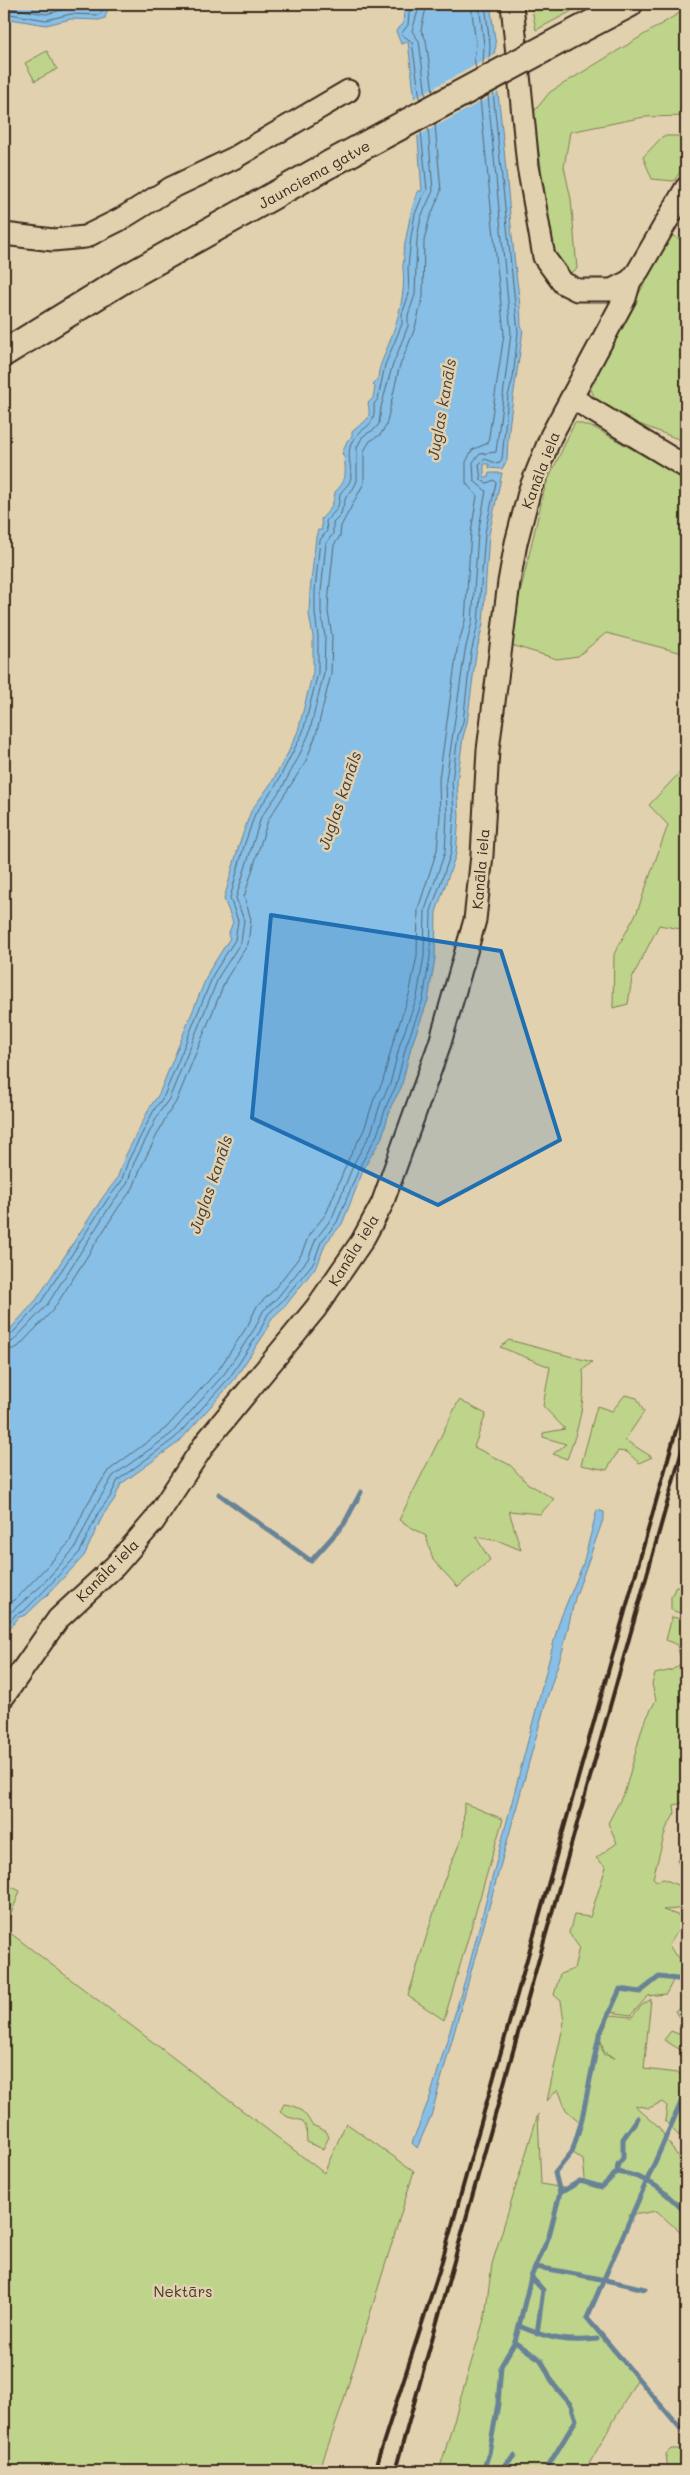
<svg xmlns="http://www.w3.org/2000/svg" width="690" height="2475" font-family="Mali,sans-serif">
<style>
.green{fill:#bdd48a;stroke:#7c7f54}
.water{fill:#87bfe6;stroke:#698396}
.pier{fill:#e2d1ae}
.lines{fill:none;stroke-linecap:round;stroke-linejoin:round}
.shore{stroke:#59666e;stroke-width:1}
.stream{stroke:#698396;stroke-width:5}
.minor-casing{stroke:#3b2a1e;stroke-width:25}
.major-casing{stroke:#3b2a1e;stroke-width:30}
.minor{stroke:#e2d1ae;stroke-width:21}
.major{stroke:#e2d1ae;stroke-width:26}
.rail{stroke:#3b2a1e;stroke-width:4}
.major-bridge-casing{stroke:#3b2a1e;stroke-width:30;stroke-linecap:butt}
.major-bridge{stroke:#e2d1ae;stroke-width:26}
.marked{fill:#1f6fb2;fill-opacity:0.2;stroke:#1f6fb2;stroke-width:4;stroke-linejoin:round}
.labels{text-anchor:middle;dominant-baseline:central;stroke-width:5;stroke-linejoin:round;paint-order:stroke}
.street-label{font-size:15px;fill:#3b2a1e;stroke:#e2d1ae}
.park-label{font-size:15px;fill:#483b29;stroke:#e2d1ae}
.water-label{font-size:16px;font-style:italic;fill:#46403c;stroke:#e2d1ae}
</style>
<rect width="100%" height="100%" fill="#e2d1ae"/>
<filter id="ink" filterUnits="userSpaceOnUse"><feTurbulence type="fractalNoise" baseFrequency=".02" numOctaves="2"/><feDisplacementMap in="SourceGraphic" scale="10" xChannelSelector="R" yChannelSelector="G"/><feConvolveMatrix kernelMatrix="1 2 1 2 8 2 1 2 1" color-interpolation-filters="sRGB"/></filter>
<g filter="url(#ink)">
<g class="green">
<path d="M531 4H585L536 30Z"/>
<path d="M686 9V116L644 117 570 132 564 167 571 199 577 269 567 275 554 255 533 113 550 92Z"/>
<path d="M47 51 57 69 35 81 25 63Z"/>
<path d="M663 136H686V163L674 181 652 179 643 157Z"/>
<path d="M671 235 686 242V442L600 409 589 385Z"/>
<path d="M575 422 595 428 686 480V654L606 633 578 656 557 659 508 644 545 487Z"/>
<path d="M686 766V930L659 925 632 978 628 1004 613 1008 614 954 637 912 668 825 649 805Z"/>
<path d="M509 1340 592 1362 583 1370C586 1401 578 1431 567 1459L553 1454 566 1444 543 1437V1433L565 1429 543 1406 550 1367 500 1347Z"/>
<path d="M625 1395 637 1398 644 1412 625 1440 652 1457 639 1463 627 1452 618 1451 607 1470 581 1465 597 1406 612 1411Z"/>
<path d="M459 1400 486 1414 474 1447 510 1465 527 1483 554 1499 540 1514 509 1511 521 1550 499 1541 476 1537 490 1560 458 1587 433 1560 426 1536 399 1520Z"/>
<path d="M676 1586H686V1615L671 1610V1597Z"/>
<path d="M672 1617 686 1620V1802L674 1805 675 1813 666 1829 653 1878 657 1881 664 1879 684 1888 686 1879 677 1860 686 1858V1904L677 1909 663 1910 686 1918 669 1945 675 1955 686 1961V1980L674 1979 666 1994 648 1996 631 2015 610 2012 599 2036 603 2054 615 2058 604 2052 600 2036 611 2015 632 2017 641 2006 651 1999 644 2069 686 2074V2098L681 2091 684 2120 679 2136 665 2121 667 2106 662 2102 649 2108 634 2105 658 2126 686 2169V2238L657 2211 632 2215 587 2318 638 2378 585 2471H439L485 2316 492 2264 538 2114 541 2184 570 2189 585 2178 583 2160 572 2152 581 2123 566 2110 558 2089 547 2101 564 2022 561 2001 554 1995 560 1974 574 1969 579 1947 569 1933 574 1915 590 1917 606 1867 596 1858 617 1843 608 1823 625 1791 643 1725 656 1700 652 1684 655 1674 672 1670 682 1663 677 1645 666 1640Z"/>
<path d="M464 1803 503 1819 444 2020 408 1996 443 1883 463 1835Z"/>
<path d="M4 1883 20 1891 5 1929 324 2173 346 2123 414 2171 339 2415 319 2471H4Z"/>
<path d="M686 2003V2015L681 2021 675 2011Z"/>
<path d="M671 2031 686 2037V2071L684 2052 664 2040Z"/>
<path d="M284 2104C299 2106 305 2112 312 2125L326 2131 329 2137 323 2149 307 2142 306 2127 303 2121 288 2117 280 2112Z"/>
<path d="M671 2449H686V2471H668L666 2454Z"/>
</g>
<g class="water">
<path d="M4 4H109L105 18 99 20 71 19 46 25 4 18Z"/>
<path d="M409 4H490L496 46 493 57C503 123 507 189 514 255 516 279 521 302 521 327L523 329C518 373 508 416 507 460L502 469 489 468V464H484V477H488L489 473H502L489 534 483 624 476 654 467 723 463 737 457 782 459 816 456 854 436 912 435 958 428 1000 411 1047 401 1088 391 1106 382 1137 365 1166 342 1224 325 1244 318 1264 286 1305 272 1318 265 1333 234 1380 179 1442 121 1484 114 1500 103 1515 84 1556 49 1593 26 1615 19 1617 4 1635V1336L37 1299 103 1197 117 1179 124 1159 150 1107 159 1094 209 971 230 938 228 935 233 922 224 899 239 845 251 811 272 782 288 753 298 731 313 672V637L309 614 310 591 316 537 318 530H322L321 519C329 511 334 505 335 492 347 481 346 473 344 456L342 454 347 441 352 436V432C365 419 372 423 368 403L373 398 375 387 373 385 378 380C378 369 382 362 386 351 396 326 406 297 403 269 402 264 405 261 403 254L411 212 418 191H422L415 101 408 42 401 44 396 31 403 24 404 10Z"/>
<path d="M597 1510 604 1512V1517L575 1598 563 1649 546 1701 431 2116 417 2148 412 2143 431 2094 468 1970 559 1622 583 1564Z"/>
</g>
<path class="pier" d="M496 54 501 91 414 138 413 99Z"/>
<g class="lines">
<g class="shore">
<path d="M413 4 409 13 408 25 401 34 412 42 420 99"/>
<path d="M420 4 412 31 419 41 426 96"/>
<path d="M427 4 421 30 426 40 433 92"/>
<path d="M471 4 476 45 474 58 476 69"/>
<path d="M479 4 484 45 483 65"/>
<path d="M485 4 490 46 489 62"/>
<path d="M4 7 46 14 70 8H94L97 4"/>
<path d="M4 13 46 20 71 14 98 15 101 13 104 4"/>
<path d="M4 1338 9 1337 41 1302 107 1200 121 1182 128 1161 154 1110 164 1096 214 973 235 940 238 921 230 898 244 846 255 814 276 785 303 732 318 673V636L315 613V591L320 540 327 531 326 521C331 515 338 510 339 502 340 500 339 496 340 494 344 487 351 485 351 475 351 465 347 454 351 444 361 424 376 431 374 404L378 399 385 365 402 324V314L409 294 408 268 411 237 415 214 422 197 427 190 421 131"/>
<path d="M4 1345 13 1341 47 1305 112 1203 127 1184 134 1163 159 1113 169 1099 219 976 241 942 244 920 236 898 261 817 282 788 298 758 309 734 324 673 325 636 321 613V592L326 543 333 534V523L340 516 346 497 353 489 357 481V447L363 436 375 429 379 424 381 407 392 367 408 326V315L415 295 417 239 421 217 433 191 428 128"/>
<path d="M4 1352 18 1347 53 1310 118 1208 133 1188 141 1167 166 1117 176 1102 226 979 248 944 251 919 244 897 268 820 305 763 316 735 331 674 332 636 328 612 329 592 334 545 340 536 341 526 364 483V451L370 441 380 435 386 426 399 368 415 328 423 296 424 241 429 220 441 191 435 124"/>
<path d="M4 1606 17 1598 69 1543 86 1506 108 1471 166 1428 219 1369 248 1325 257 1306 272 1292 301 1255 309 1235 326 1214 349 1158 364 1130 374 1099 383 1081 393 1042 409 995 417 956 418 909 437 850 440 816 439 779 457 650 465 621 471 532 477 496 466 483V462L472 450 488 443 504 334 480 99"/>
<path d="M4 1618 41 1586 75 1548 93 1510 113 1476 171 1434 225 1373 255 1328 263 1311 278 1297 308 1259 316 1239 332 1218 355 1161 371 1133 381 1102 390 1084 400 1044 417 997 424 956 425 910 445 852 447 816 446 780 465 651 472 622 478 533 486 491 474 481 473 462 480 454 496 452 511 333 488 95"/>
<path d="M4 1628 16 1614 24 1611 45 1590 80 1552 98 1513 110 1497 118 1480 175 1438 230 1377 260 1331 268 1314 282 1301 314 1262 321 1242 337 1222 361 1164 377 1135 387 1104 396 1086 406 1046 423 999 430 957 431 911 451 853 454 816 452 781 458 736 463 722 471 653 478 623 485 533 496 483 494 480 487 483 481 480 479 464 485 459 498 464 502 459 508 396 513 378 518 332 493 92"/>
</g>
<g class="stream">
<path d="M219 1494 311 1561 344 1524 361 1492"/>
<path d="M686 2091 587 2318 686 2435"/>
<path d="M617 2172 618 2164 623 2158V2139L638 2118"/>
<path d="M560 2193 580 2181 602 2187 617 2172C650 2177 663 2190 686 2213"/>
<path d="M536 2267C572 2273 608 2280 645 2289"/>
<path d="M531 2277 543 2290 537 2334"/>
<path d="M519 2326C547 2338 566 2343 597 2339"/>
<path d="M515 2342 541 2360 554 2385 571 2405 576 2420 545 2471"/>
<path d="M483 2471 489 2453 498 2404 501 2366 515 2342 531 2277 549 2236 560 2193 555 2173 572 2152 581 2123 599 2036 620 1989 640 1992 659 1977 686 1980"/>
<path d="M499 2471 514 2456"/>
</g>
<defs>
<g id="minor">
<path d="M512 4 528 166 544 257 563 283 577 290H612L630 281"/>
<path d="M4 234 53 240 85 237 121 219 171 188 234 158 348 91"/>
<path d="M572 398 686 467"/>
<path d="M4 1696 58 1619 115 1566 154 1521 206 1442 316 1308 362 1241 382 1204 440 1043 475 920 482 855 488 750 509 582 516 543 530 489 551 436 625 298 630 281 638 271 686 188"/>
</g>
<g id="major">
<path d="M564 38 629 4"/>
<path d="M4 353 126 278 330 164"/>
</g>
</defs>
<use href="#minor" class="minor-casing"/>
<use href="#major" class="major-casing"/>
<use href="#minor" class="minor"/>
<use href="#major" class="major"/>
<g class="rail">
<path d="M374 2471 440 2268 686 1395"/>
<path d="M395 2471 686 1436"/>
</g>
<defs>
<path id="major-bridge" d="M330 164 564 38"/>
</defs>
<use href="#major-bridge" class="major-bridge-casing"/>
<use href="#major-bridge" class="major-bridge"/>
</g>
</g>
<path class="marked" d="M271 915 501 951 560 1140 438 1205 252 1118Z"/>
<g class="labels">
<g class="street-label">
<text transform="translate(314 174) rotate(-29)">Jaunciema gatve</text>
<text transform="translate(540 470) rotate(-69)">Kanāla iela</text>
<text transform="translate(480 869) rotate(-85)">Kanāla iela</text>
<text transform="translate(353 1250) rotate(-58)">Kanāla iela</text>
<text transform="translate(107 1570) rotate(-45)">Kanāla iela</text>
</g>
<g class="park-label">
<text x="183" y="2291">Nektārs</text>
</g>
<g class="water-label">
<text transform="translate(441 409) rotate(-80)">Juglas kanāls</text>
<text transform="translate(339 800) rotate(-71)">Juglas kanāls</text>
<text transform="translate(210 1184) rotate(-71)">Juglas kanāls</text>
</g>
</g>
<rect width="690" height="2475" fill="none" stroke="#e2d1ae" stroke-width="20"/>
<rect x="10" y="10" width="670" height="2455" fill="none" stroke="#3b2a1e" stroke-width="2" filter="url(#ink)"/>
</svg>
